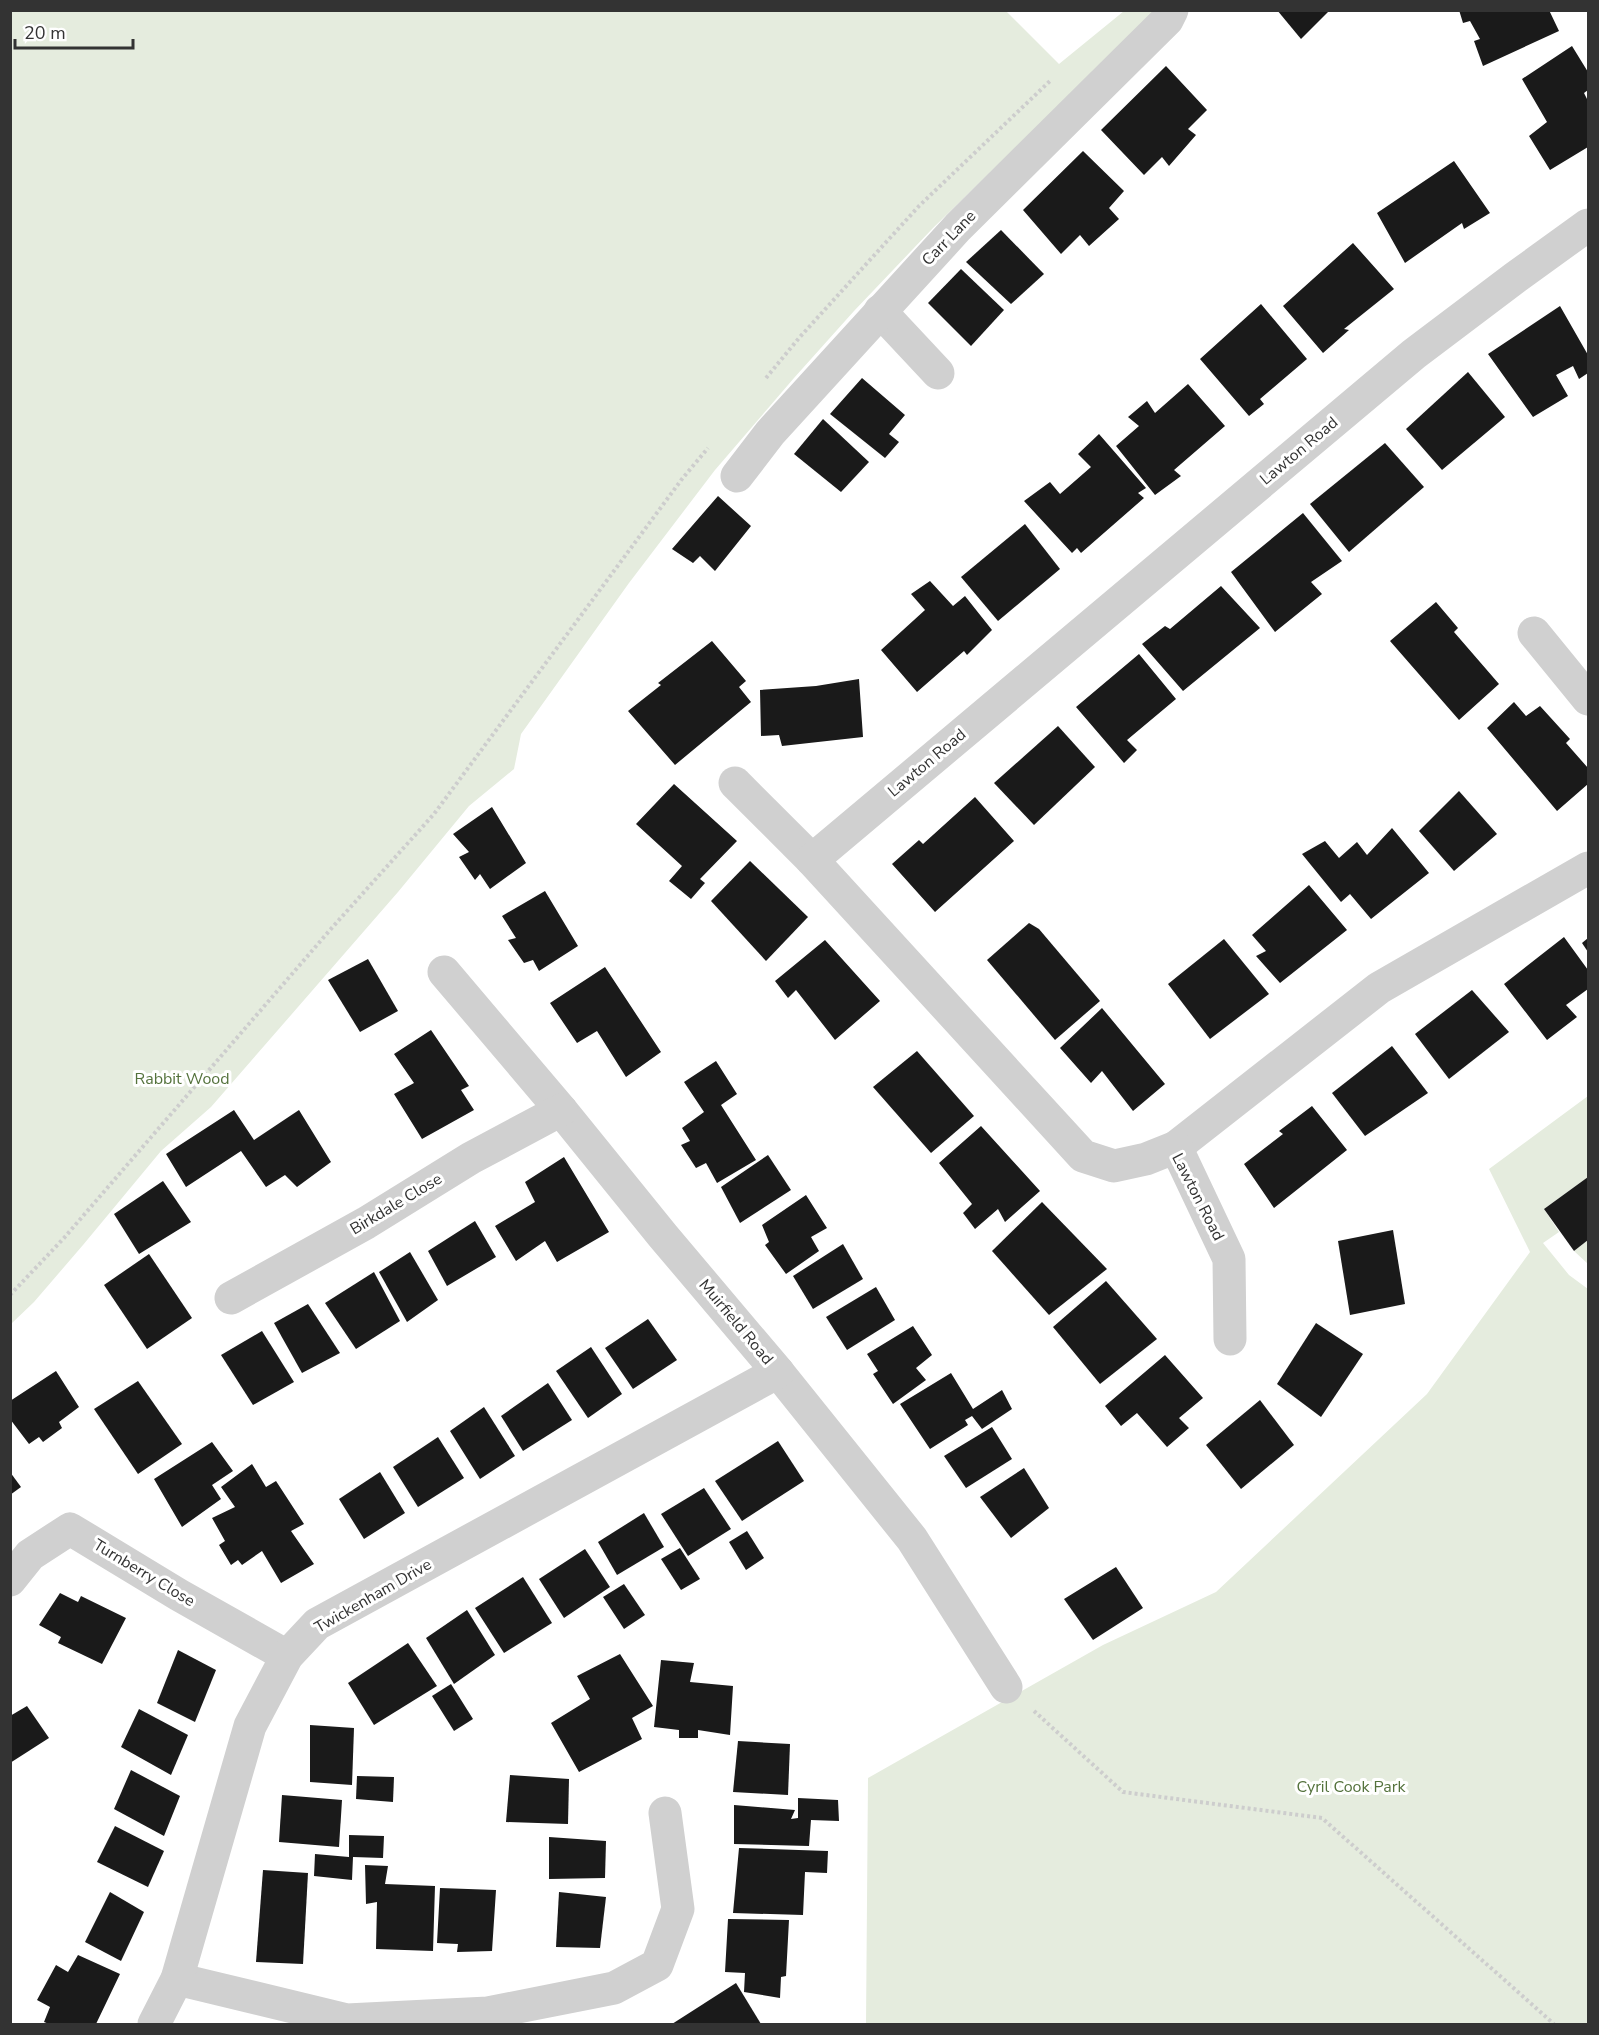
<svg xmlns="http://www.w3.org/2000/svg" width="1599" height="2035" font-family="'Nunito Sans',sans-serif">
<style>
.green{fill:#e5ecde}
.building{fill:#1a1a1a}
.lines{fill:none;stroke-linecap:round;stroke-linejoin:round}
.path{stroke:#cdcdcd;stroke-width:4;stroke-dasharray:3 3;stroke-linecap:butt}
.street{stroke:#d0d0d0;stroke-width:33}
.labels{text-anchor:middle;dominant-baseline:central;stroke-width:6;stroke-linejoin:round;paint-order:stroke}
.street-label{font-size:16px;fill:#333;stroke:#fff}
.park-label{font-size:16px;fill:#54723c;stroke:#fff}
</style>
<rect width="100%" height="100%" fill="#fff"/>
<g class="green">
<path d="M11 11H1006L1059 64 1124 11H1156L933 228 854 311 794 378 715 470 629 583 521 734 514 769 469 806 398 892 211 1107 161 1151 83 1245 34 1302 11 1324Z"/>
<path d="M1588 1096V1177L1544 1209 1559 1232 1543 1243 1569 1275 1588 1289V2024H866L868 1778 1103 1645 1216 1592 1427 1394 1530 1252 1489 1169Z"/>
<path d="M1588 1240V1264L1574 1251Z"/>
</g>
<g class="building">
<path d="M1277 10H1330L1301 39Z"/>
<path d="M1459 10H1549L1559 31 1483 66 1474 41 1480 39 1470 21 1463 23Z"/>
<path d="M1572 46 1588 72V90L1584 93 1588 101V147L1550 170 1529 136 1547 122 1522 79Z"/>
<path d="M1166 66 1207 110 1188 129 1196 135 1169 166 1162 157 1144 175 1101 130Z"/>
<path d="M1083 151 1124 191 1109 208 1119 219 1089 246 1080 235 1061 254 1023 210Z"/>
<path d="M1454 161 1490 213 1464 229 1462 223 1405 263 1377 213Z"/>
<path d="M1001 230 1044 274 1011 304 966 262Z"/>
<path d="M1353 243 1394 289 1344 329 1349 330 1323 353 1283 306Z"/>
<path d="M961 269 1004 310 971 346 928 303Z"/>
<path d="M1261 304 1307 359 1260 399 1264 404 1249 416 1200 359Z"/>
<path d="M1560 306 1588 355V373L1579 379 1573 366 1556 375 1568 396 1533 417 1488 354Z"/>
<path d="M1468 372 1505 417 1442 470 1406 429Z"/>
<path d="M862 378 905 415 889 434 899 442 885 458 830 414Z"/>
<path d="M1188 384 1225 426 1174 470 1181 476 1155 495 1116 446 1139 426 1128 417 1147 401 1155 413Z"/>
<path d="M823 419 869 462 841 492 794 454Z"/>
<path d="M1099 434 1146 488 1138 493 1144 498 1081 553 1077 548 1072 553 1024 501 1050 482 1060 494 1091 467 1078 454Z"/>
<path d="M1385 443 1424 487 1349 552 1310 504Z"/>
<path d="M718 496 751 526 715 571 700 556 693 563 672 549Z"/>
<path d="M1303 513 1342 561 1311 582 1322 594 1275 632 1231 572Z"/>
<path d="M1025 524 1060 569 998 621 961 577Z"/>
<path d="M930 581 953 606 965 596 992 630 967 655 964 651 917 692 881 650 925 610 911 594Z"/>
<path d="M1221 586 1260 628 1183 691 1142 644 1165 626 1170 629Z"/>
<path d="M1436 602 1458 628 1454 632 1499 684 1459 720 1390 641Z"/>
<path d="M712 641 746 681 739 687 751 702 675 765 628 711 661 685 658 683Z"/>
<path d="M1139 654 1176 699 1127 740 1137 750 1124 763 1076 707Z"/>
<path d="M859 679 863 737 782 746 779 735 761 736 760 690 816 686Z"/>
<path d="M1514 702 1526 716 1540 706 1570 739 1566 743 1588 768V784L1557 811 1487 728Z"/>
<path d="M1058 726 1095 767 1034 825 994 783Z"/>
<path d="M674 784 737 841 700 879 705 883 691 899 669 881 682 866 636 824Z"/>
<path d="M1459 791 1497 834 1454 871 1419 831Z"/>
<path d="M975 797 1014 841 935 912 892 864 919 840 923 844Z"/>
<path d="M492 807 526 863 490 889 480 874 475 880 459 857 469 852 453 834Z"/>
<path d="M1392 828 1429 873 1371 919 1350 894 1341 902 1302 854 1325 841 1339 858 1357 842 1367 855Z"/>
<path d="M750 861 808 917 766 961 711 901Z"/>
<path d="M1309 885 1347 930 1280 983 1256 956 1266 951 1252 935Z"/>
<path d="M545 891 578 946 539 971 533 960 524 963 508 940 516 938 502 916Z"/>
<path d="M1029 923 1039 929 1100 1001 1055 1040 987 960Z"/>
<path d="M1564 937 1588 970V989L1566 1005 1577 1017 1547 1040 1504 984Z"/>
<path d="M1588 938V952L1582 943Z"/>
<path d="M1224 939 1269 994 1210 1039 1168 984Z"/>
<path d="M825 940 880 1001 835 1040 796 990 788 998 775 981Z"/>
<path d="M368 959 398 1011 360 1032 328 980Z"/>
<path d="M605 967 661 1052 626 1077 597 1031 577 1043 550 1003Z"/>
<path d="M1472 990 1509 1032 1449 1079 1415 1034Z"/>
<path d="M1102 1008 1165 1084 1133 1111 1102 1071 1091 1083 1060 1048Z"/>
<path d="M431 1030 469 1086 461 1090 474 1110 422 1139 394 1094 414 1083 394 1054Z"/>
<path d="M1392 1046 1428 1093 1365 1136 1332 1093Z"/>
<path d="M917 1051 974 1116 931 1153 873 1087Z"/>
<path d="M716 1061 737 1094 721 1105 756 1160 717 1183 706 1163 696 1168 681 1145 690 1141 682 1128 704 1112 684 1082Z"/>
<path d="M1312 1106 1347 1150 1274 1208 1244 1164 1283 1134 1279 1131Z"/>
<path d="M234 1110 254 1140 299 1110 331 1162 297 1187 285 1175 266 1187 241 1151 186 1187 166 1154Z"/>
<path d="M981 1126 1040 1191 1005 1222 998 1209 975 1229 963 1213 972 1204 939 1163Z"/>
<path d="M768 1155 791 1190 740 1223 721 1187Z"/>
<path d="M564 1157 609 1232 557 1262 545 1241 516 1261 495 1226 535 1202 525 1182Z"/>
<path d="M1588 1177V1240L1574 1251 1544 1209Z"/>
<path d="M163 1181 191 1222 139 1254 114 1214Z"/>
<path d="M806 1195 827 1228 811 1237 819 1251 786 1274 765 1245 769 1242 762 1225Z"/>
<path d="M1042 1202 1107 1269 1049 1315 992 1251Z"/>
<path d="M475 1221 496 1257 447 1286 428 1251Z"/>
<path d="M1393 1230 1405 1304 1350 1315 1338 1241Z"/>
<path d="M843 1244 863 1279 813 1309 793 1276Z"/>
<path d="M410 1252 438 1300 407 1322 379 1272Z"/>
<path d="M149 1254 192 1318 147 1349 104 1285Z"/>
<path d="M374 1272 400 1321 356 1349 325 1303Z"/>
<path d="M1106 1281 1157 1339 1100 1384 1053 1327Z"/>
<path d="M876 1287 895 1320 847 1350 826 1317Z"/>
<path d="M308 1304 340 1353 302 1373 274 1323Z"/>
<path d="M648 1319 677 1360 633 1389 605 1348Z"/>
<path d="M1316 1323 1363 1354 1321 1417 1277 1384Z"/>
<path d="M913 1326 932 1355 916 1368 926 1380 893 1404 873 1374 878 1371 867 1354Z"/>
<path d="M262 1331 294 1382 253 1405 221 1355Z"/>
<path d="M591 1347 622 1394 588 1418 556 1371Z"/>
<path d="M1165 1355 1203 1398 1179 1418 1189 1428 1167 1447 1137 1413 1121 1426 1105 1406Z"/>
<path d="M56 1371 79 1407 59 1422 62 1428 43 1442 39 1437 29 1444 10 1419V1401Z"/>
<path d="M951 1373 973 1409 1002 1390 1012 1409 982 1429 972 1416 965 1420 968 1425 930 1449 900 1404Z"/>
<path d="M138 1381 182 1444 138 1474 94 1409Z"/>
<path d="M548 1383 572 1420 523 1451 501 1416Z"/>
<path d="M1260 1400 1294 1445 1241 1489 1206 1445Z"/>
<path d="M484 1407 515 1456 480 1479 450 1431Z"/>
<path d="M992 1427 1012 1459 966 1488 944 1456Z"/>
<path d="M438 1437 464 1478 418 1507 393 1467Z"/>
<path d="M778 1441 804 1481 742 1521 715 1481Z"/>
<path d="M212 1442 233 1471 212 1485 221 1499 182 1527 154 1479Z"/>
<path d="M252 1464 266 1487 276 1481 304 1524 291 1531 314 1564 281 1583 262 1551 242 1565 238 1560 231 1565 219 1545 225 1541 212 1518 235 1507 221 1487Z"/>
<path d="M1024 1468 1049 1508 1011 1538 980 1497Z"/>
<path d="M10 1472 21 1487 10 1495Z"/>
<path d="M380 1472 405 1513 364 1539 339 1499Z"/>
<path d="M704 1488 731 1529 688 1556 661 1514Z"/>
<path d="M644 1513 664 1547 617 1575 598 1542Z"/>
<path d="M747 1531 764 1558 746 1570 729 1542Z"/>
<path d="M680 1548 700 1579 681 1590 661 1559Z"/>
<path d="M585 1549 610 1587 564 1618 539 1579Z"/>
<path d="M1116 1567 1143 1608 1093 1640 1064 1599Z"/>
<path d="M523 1577 552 1623 504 1653 475 1608Z"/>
<path d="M624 1584 645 1615 624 1629 603 1597Z"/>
<path d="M60 1593 78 1602 81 1596 126 1618 102 1664 58 1643 61 1637 39 1625Z"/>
<path d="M467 1610 495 1655 454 1684 426 1638Z"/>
<path d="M408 1643 437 1686 374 1725 348 1683Z"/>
<path d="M178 1650 216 1670 195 1722 157 1703Z"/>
<path d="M620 1654 653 1706 632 1718 642 1739 579 1772 551 1723 590 1699 577 1676Z"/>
<path d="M661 1660 694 1663 690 1682 733 1686 730 1735 698 1730V1738H679V1730L654 1727Z"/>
<path d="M451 1684 473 1719 454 1731 432 1696Z"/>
<path d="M27 1706 49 1738 10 1763V1716Z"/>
<path d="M139 1709 188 1735 171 1775 121 1747Z"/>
<path d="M310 1725 354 1728 352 1785 310 1782Z"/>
<path d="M738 1741 790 1744 788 1795 733 1792Z"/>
<path d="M131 1770 180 1796 164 1836 114 1809Z"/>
<path d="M510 1775 569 1779 568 1824 506 1822Z"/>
<path d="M357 1776 394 1777 393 1802 356 1799Z"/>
<path d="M282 1795 342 1800 339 1847 279 1842Z"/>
<path d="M798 1798 838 1800 839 1821 811 1820 809 1846 734 1844V1805L795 1810 791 1819 798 1818Z"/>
<path d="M115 1826 164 1851 148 1887 97 1862Z"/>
<path d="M349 1835 384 1836 383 1858 353 1857 352 1880 314 1876 315 1854 349 1857Z"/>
<path d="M549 1837 606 1841 605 1878 549 1879Z"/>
<path d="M739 1848 828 1851 827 1873 805 1872 803 1915 733 1913Z"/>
<path d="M365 1865 388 1866 385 1884 435 1886 433 1951 376 1949 377 1902 366 1904Z"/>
<path d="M263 1870 308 1873 303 1964 256 1962Z"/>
<path d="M440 1888 496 1890 492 1951 457 1952 458 1944 437 1943Z"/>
<path d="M110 1892 144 1912 121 1961 85 1942Z"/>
<path d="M559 1892 606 1897 600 1948 556 1947Z"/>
<path d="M728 1919 789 1920 786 1976 781 1977 780 1998 744 1992 745 1973 725 1972Z"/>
<path d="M78 1955 120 1974 96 2024H49L44 2022 50 2007 37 2000 56 1965 68 1972Z"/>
<path d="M736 1983 761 2024H672Z"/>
</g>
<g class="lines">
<g class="path">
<path d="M766 378 799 338 919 206 1051 80"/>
<path d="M10 1295 64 1238 330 930 434 814 682 479 708 448"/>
<path d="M1034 1711 1123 1792 1322 1818 1554 2024"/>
</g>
<g class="street">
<path d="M880 311 938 373"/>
<path d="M737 476 770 433 958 227 1167 20 1172 10"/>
<path d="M1534 633 1588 699"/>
<path d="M735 783 812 860"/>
<path d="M444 972 561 1110 663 1236 778 1372 912 1539 1006 1687"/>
<path d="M1176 1147 1379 988 1588 868"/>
<path d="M231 1298 366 1223 471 1158 561 1110"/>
<path d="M1230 1339 1229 1259 1176 1147 1146 1159 1114 1166 1083 1156 812 860 1414 354 1516 277 1588 225"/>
<path d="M10 1580 30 1555 70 1529 179 1595 287 1656"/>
<path d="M177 1979 347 2020 488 2013 614 1988 657 1965 678 1909 665 1813"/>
<path d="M154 2024 177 1979 250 1726 287 1656 317 1624 778 1372"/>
</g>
</g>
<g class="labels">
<g class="street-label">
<text transform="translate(949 238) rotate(-46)">Carr Lane</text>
<text transform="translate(1299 451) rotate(-40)">Lawton Road</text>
<text transform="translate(927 763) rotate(-40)">Lawton Road</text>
<text transform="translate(1198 1197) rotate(63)">Lawton Road</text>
<text transform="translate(396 1204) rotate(-31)">Birkdale Close</text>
<text transform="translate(736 1322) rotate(50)">Muirfield Road</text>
<text transform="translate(144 1573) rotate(31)">Turnberry Close</text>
<text transform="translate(373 1596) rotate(-30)">Twickenham Drive</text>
</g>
<g class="park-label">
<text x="182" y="1079">Rabbit Wood</text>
<text x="1351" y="1787">Cyril Cook Park</text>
</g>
</g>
<rect width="1599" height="2035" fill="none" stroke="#333333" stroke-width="24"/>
<path d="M15 39v9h118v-9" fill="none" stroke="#333333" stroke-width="3"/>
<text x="24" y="39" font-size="18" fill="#333333" stroke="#ffffff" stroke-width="4.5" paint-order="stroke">20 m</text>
</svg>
